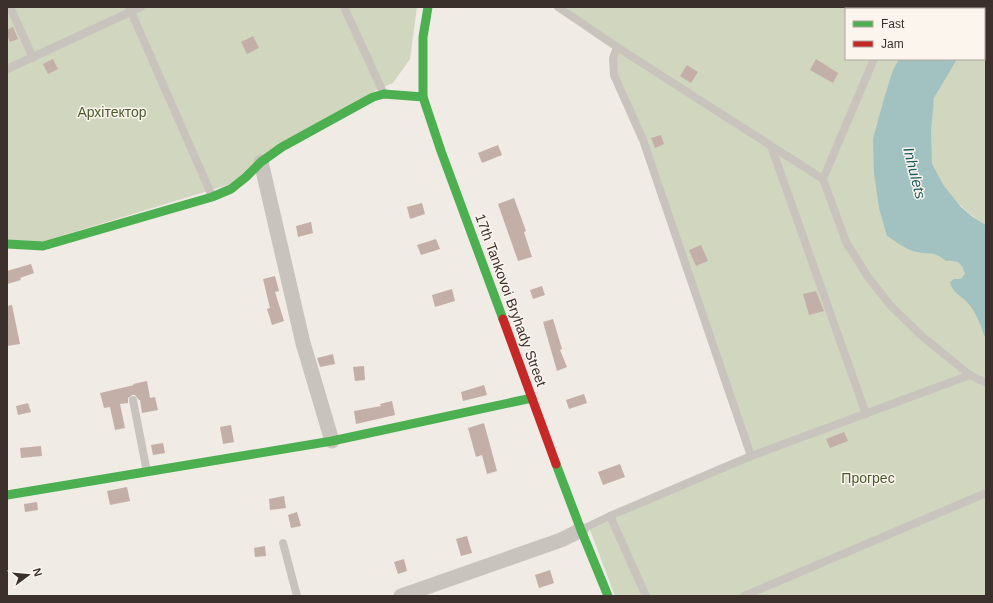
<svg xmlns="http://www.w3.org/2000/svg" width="993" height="603" font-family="Arial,sans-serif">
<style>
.green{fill:#d1d6bf}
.water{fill:#a1c2c1}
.building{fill:#c3afa7}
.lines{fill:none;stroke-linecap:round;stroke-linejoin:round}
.lane{stroke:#c9c3be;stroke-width:8}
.street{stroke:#c9c3be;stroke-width:15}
.fast{stroke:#4caf50;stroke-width:9}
.jam{stroke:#c62828;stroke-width:9}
.labels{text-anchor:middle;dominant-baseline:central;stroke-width:3;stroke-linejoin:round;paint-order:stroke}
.park-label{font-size:14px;fill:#4a5a2e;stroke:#fbf5ee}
.street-label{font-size:14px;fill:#3b302b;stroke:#fbf5ee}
.water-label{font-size:15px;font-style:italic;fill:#1f5a5e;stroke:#fbf5ee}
</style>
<rect width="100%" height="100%" fill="#f0ebe5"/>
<g class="green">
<path d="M7 7H417L410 59 393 83 370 93 231 184 41 242 7 240Z"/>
<path d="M558 7H934V9H846V59H907L897 86 960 254 986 308V596H615L590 530 751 456 643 140 614 75 617 47Z"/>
<path d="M986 16V225C971 216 960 206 949 193L944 199 923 139 933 105 934 98 953 64 950 59H984V19Z"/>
</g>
<g class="water">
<path d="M925 7H986V16L984 19V9H924Z"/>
<path d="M899 59H957L934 98 931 131 932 164 944 186 961 207 973 217 986 225V340C981 327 977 312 966 301 960 296 951 290 950 282L954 279H961L965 274C962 263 958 260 946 261 931 248 924 257 908 249 901 246 894 240 887 236L879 208 874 173 873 139 883 102 893 70Z"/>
</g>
<g class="building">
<path d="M13 27 18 39 10 42 7 35V30Z"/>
<path d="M253 36 259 48 247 54 241 42Z"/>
<path d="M53 59 58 69 48 74 43 64Z"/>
<path d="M816 59 838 73 833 83 810 70Z"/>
<path d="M687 65 698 72 691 83 680 76Z"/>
<path d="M661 135 664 144 655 148 651 138Z"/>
<path d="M498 145 502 155 482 163 478 153Z"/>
<path d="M514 198 526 231 524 232 532 257 518 261 498 204Z"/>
<path d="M422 203 425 214 410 219 407 207Z"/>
<path d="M311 222 313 233 298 237 296 226Z"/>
<path d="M436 239 440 249 421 255 417 245Z"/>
<path d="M701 245 708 261 696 266 689 250Z"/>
<path d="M31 264 34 273 20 278 21 280 7 284V271Z"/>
<path d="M275 276 279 291 275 292 284 321 272 325 267 309 270 308 263 279Z"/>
<path d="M542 286 545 295 533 299 530 290Z"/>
<path d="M452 289 455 301 435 307 432 295Z"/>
<path d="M816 291 824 311 809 315 803 294Z"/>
<path d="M12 305 20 344 7 346V306Z"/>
<path d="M553 319 562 349 560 350 567 367 557 371 543 322Z"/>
<path d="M333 354 335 364 320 367 317 358Z"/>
<path d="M364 366 365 380 355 381 353 367Z"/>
<path d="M147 381 150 398 155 397 158 410 142 413 140 400H139L135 395H132L128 398V403L120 404 125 428 115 430 110 407 104 408 100 393 134 385 133 384Z"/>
<path d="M484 385 487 395 463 401 461 392Z"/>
<path d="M584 394 587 403 569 409 566 400Z"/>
<path d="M392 401 395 415 356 424 354 411 381 406 380 404Z"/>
<path d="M28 403 31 412 18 415 16 406Z"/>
<path d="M484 423 497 471 487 474 482 455 476 457 468 428Z"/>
<path d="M231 425 234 442 223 444 220 427Z"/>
<path d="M844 432 848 441 830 448 826 439Z"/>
<path d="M163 443 165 453 153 455 151 445Z"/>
<path d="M41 446 42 456 21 458 20 448Z"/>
<path d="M620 464 625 477 603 485 598 472Z"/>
<path d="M127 487 130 501 110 505 107 491Z"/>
<path d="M284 496 286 508 270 510 269 499Z"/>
<path d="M37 502 38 510 25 512 24 504Z"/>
<path d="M297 512 301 526 291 528 288 515Z"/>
<path d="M467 536 472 553 461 556 456 539Z"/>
<path d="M265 546 266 556 255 557 254 548Z"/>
<path d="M404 559 407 571 398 574 394 562Z"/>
<path d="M550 570 554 583 539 588 535 575Z"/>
</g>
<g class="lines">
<g class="lane">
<path d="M10 7 33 58"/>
<path d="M129 7 212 196"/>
<path d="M344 7 384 94"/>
<path d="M558 7 617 47 823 179 846 242 868 277 891 306 923 337 970 375 986 383"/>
<path d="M852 7 856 9"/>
<path d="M901 9 902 7"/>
<path d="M617 47 613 58 614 75 643 140 751 456"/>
<path d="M7 69 141 7"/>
<path d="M771 146 866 414"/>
<path d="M823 179 874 59"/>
<path d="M133 400 147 472"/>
<path d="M610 516 646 596"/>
<path d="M581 530 610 516 751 456 970 375"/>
<path d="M283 543 297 596"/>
<path d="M744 596 986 493"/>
</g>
<g class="street">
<path d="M261 162 303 343 332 441"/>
<path d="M401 596 561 540 581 530"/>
</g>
<g class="fast">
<path d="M428 7 423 37V97L441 151 503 319"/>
<path d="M7 244 43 246 212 197 231 189 246 177 261 162 282 147 373 97 384 94 423 97"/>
<path d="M556 464 581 530 608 596"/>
<path d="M7 495 332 441 532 398"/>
</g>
<path class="jam" d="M503 319 556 464"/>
</g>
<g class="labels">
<g class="park-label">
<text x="112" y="112">Архітектор</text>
<text x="868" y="478">Прогрес</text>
</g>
<g class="street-label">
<text transform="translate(511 300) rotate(70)">17th Tankovoi Bryhady Street</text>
</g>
<g class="water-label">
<text transform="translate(915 173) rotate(76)">Inhulets</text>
</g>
</g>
<rect width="993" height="603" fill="none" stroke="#3b302b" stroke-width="16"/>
<rect x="845" y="8" width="140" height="52" fill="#fbf5ee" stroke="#aea6a0"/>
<rect x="853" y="21" width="20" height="6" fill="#4caf50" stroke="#aea6a0"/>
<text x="881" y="28" font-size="12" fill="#3b302b">Fast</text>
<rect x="853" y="41" width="20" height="6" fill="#c62828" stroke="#aea6a0"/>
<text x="881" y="48" font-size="12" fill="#3b302b">Jam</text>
<g transform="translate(28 575) rotate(74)" stroke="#fbf5ee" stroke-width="3" paint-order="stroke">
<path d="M0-3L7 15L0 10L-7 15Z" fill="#3b302b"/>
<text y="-6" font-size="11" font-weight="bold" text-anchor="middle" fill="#3b302b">N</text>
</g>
</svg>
